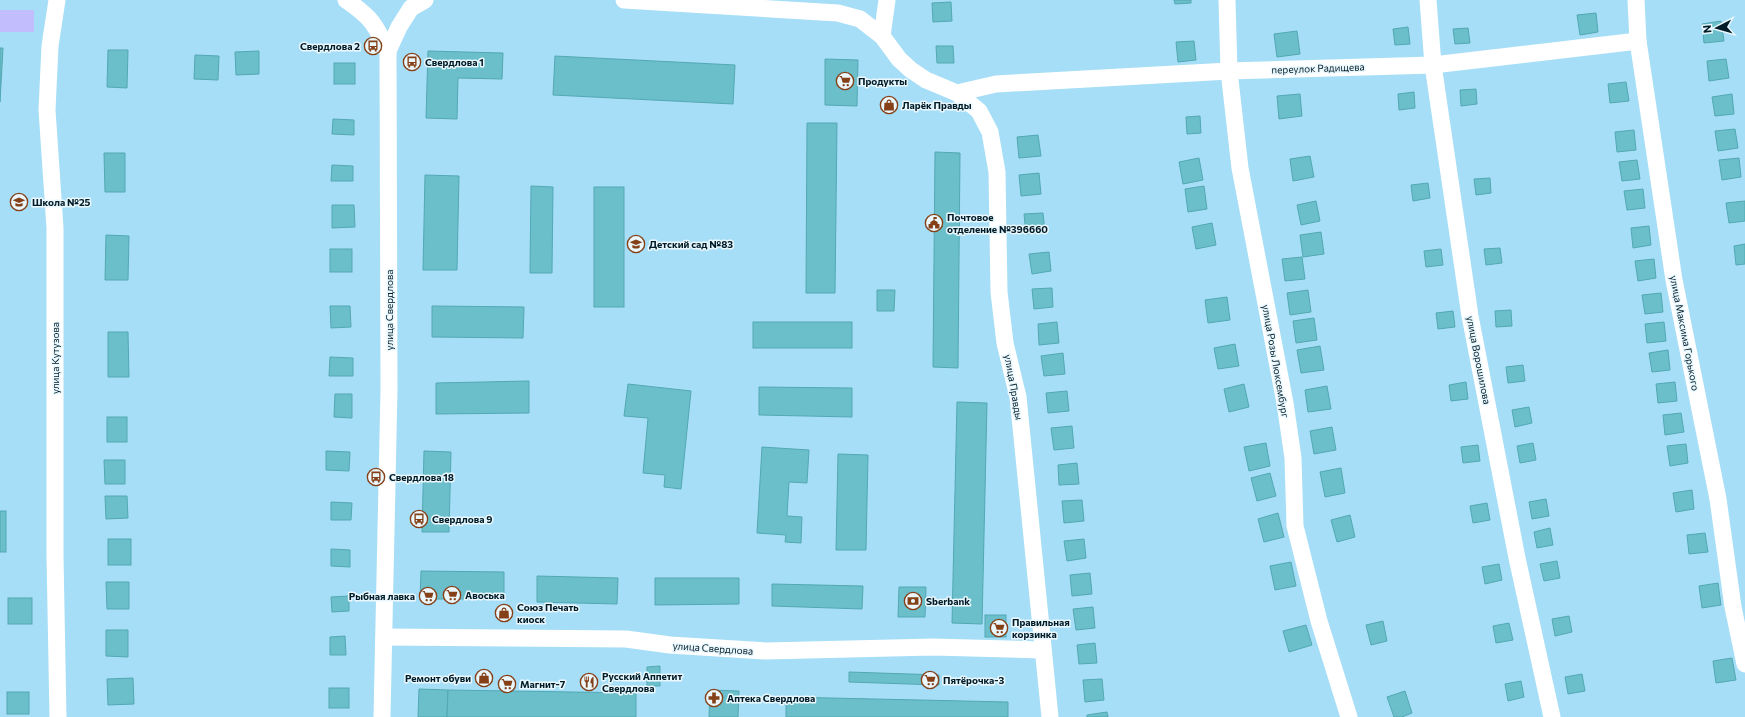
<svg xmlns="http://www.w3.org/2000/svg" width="1745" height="717" font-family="Commissioner,sans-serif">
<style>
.green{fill:#c2befd}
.building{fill:#6abfcb;stroke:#52a8b3}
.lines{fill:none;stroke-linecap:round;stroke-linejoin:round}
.street{stroke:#fff;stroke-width:17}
.labels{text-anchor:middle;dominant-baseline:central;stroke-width:3;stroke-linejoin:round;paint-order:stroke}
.poi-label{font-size:10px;font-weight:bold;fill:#001c28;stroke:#eaf8fe;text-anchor:start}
.street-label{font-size:10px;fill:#001c28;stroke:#eaf8fe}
</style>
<rect width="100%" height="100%" fill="#a6def7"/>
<rect class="green" x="0" y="10" width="34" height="22"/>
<g class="building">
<path d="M1174 0H1191V3L1175 4Z"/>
<path d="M951 2 952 21 933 22 932 3Z"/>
<path d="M1596 13 1598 32 1580 35 1577 15Z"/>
<path d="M1721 21 1724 41 1704 43 1702 24Z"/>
<path d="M1408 27 1410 44 1395 45 1393 29Z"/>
<path d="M1468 28 1470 43 1455 44 1453 29Z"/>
<path d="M1297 31 1300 54 1277 57 1274 34Z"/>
<path d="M1194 41 1196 60 1178 62 1176 42Z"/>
<path d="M936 46H953L954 63H937Z"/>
<path d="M0 48H3L0 102Z"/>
<path d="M108 50H128L127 88 107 87Z"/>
<path d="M259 51V74L236 75 235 52Z"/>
<path d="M428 51 503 53 502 79 458 78 457 119 426 118Z"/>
<path d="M195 55 219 56 218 80 194 79Z"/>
<path d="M555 56 735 65 733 104 553 95Z"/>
<path d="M825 59 858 60 857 106 825 105Z"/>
<path d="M1726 59 1729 78 1709 81 1707 61Z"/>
<rect x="334" y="63" width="21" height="21"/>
<path d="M1626 82 1629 101 1610 103 1608 84Z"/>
<path d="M1476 89 1477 104 1461 106 1460 90Z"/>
<path d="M1414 92 1415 108 1399 110 1398 94Z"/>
<path d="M1300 94 1302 116 1279 119 1277 96Z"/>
<path d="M1732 94 1734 114 1715 116 1712 97Z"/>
<path d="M1200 116 1201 133 1187 134 1186 117Z"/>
<path d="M333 119 354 120V135L332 134Z"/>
<path d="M807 123H837L835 293H806Z"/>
<path d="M1735 129 1738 148 1718 151 1715 131Z"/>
<path d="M1634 130 1636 150 1617 152 1615 132Z"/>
<path d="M1038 135 1041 156 1019 158 1017 137Z"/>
<path d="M935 152 960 153 958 368 933 367Z"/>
<path d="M104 153H125V192H105Z"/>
<path d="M1310 156 1314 177 1293 181 1290 159Z"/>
<path d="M1199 158 1203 180 1183 184 1179 162Z"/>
<path d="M1739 158 1741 177 1722 180 1719 160Z"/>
<path d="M1637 160 1640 179 1622 181 1619 162Z"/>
<path d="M332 165 353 166V181H331Z"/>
<path d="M1039 173 1041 194 1021 196 1019 175Z"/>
<path d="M425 175 459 176 457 270H423Z"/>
<path d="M1490 178 1491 193 1476 195 1474 179Z"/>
<path d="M1428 183 1430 198 1413 201 1411 185Z"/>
<path d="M531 186 553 187 552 273H530Z"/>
<path d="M1204 186 1207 209 1188 212 1185 189Z"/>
<rect x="594" y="187" width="30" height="120"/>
<path d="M1643 189 1645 208 1627 210 1624 191Z"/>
<path d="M1316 201 1320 221 1301 225 1297 205Z"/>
<path d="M1745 201V221L1729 223 1726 203Z"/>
<path d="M332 205H354L355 227 332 228Z"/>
<path d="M1043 213 1045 232 1026 234 1024 214Z"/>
<path d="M1212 223 1216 245 1196 249 1192 227Z"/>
<path d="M1649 226 1651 245 1633 248 1631 228Z"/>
<path d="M1321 232 1324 254 1303 257 1300 235Z"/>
<path d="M106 235 129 236 128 280H105Z"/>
<path d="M1745 244V264L1736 265 1734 246Z"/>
<path d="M1500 248 1502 263 1486 265 1484 249Z"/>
<rect x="330" y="249" width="22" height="23"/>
<path d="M1441 249 1443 265 1426 267 1424 251Z"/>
<path d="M1049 252 1051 271 1032 274 1029 254Z"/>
<path d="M1302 257 1305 279 1285 281 1282 259Z"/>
<path d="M1654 259 1656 278 1638 281 1635 261Z"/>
<path d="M1052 288 1053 307 1034 309 1032 289Z"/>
<path d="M877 290H895L894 311H877Z"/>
<path d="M1308 290 1311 312 1290 315 1287 293Z"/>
<path d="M1661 293 1663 312 1645 314 1642 295Z"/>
<path d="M1227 297 1230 320 1208 323 1205 300Z"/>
<path d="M330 306H350L351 327 331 328Z"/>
<path d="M432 306 524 307 523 338 432 337Z"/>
<path d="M1511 310 1512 326 1496 327 1495 311Z"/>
<path d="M1453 311 1455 327 1438 329 1436 313Z"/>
<path d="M1314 318 1317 340 1296 343 1293 321Z"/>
<rect x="753" y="322" width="99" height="26"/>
<path d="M1057 322 1059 343 1039 345 1038 324Z"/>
<path d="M1664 322 1666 341 1647 343 1645 324Z"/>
<path d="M108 332H128L129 377H108Z"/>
<path d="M1235 344 1239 366 1218 369 1214 348Z"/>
<path d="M1320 346 1324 370 1301 373 1297 350Z"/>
<path d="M1668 350 1670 370 1652 372 1649 353Z"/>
<path d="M1063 353 1065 374 1044 376 1041 356Z"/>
<path d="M330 357 353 358V376H329Z"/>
<path d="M1523 365 1525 381 1508 383 1506 367Z"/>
<path d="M529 381V413L436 414V383Z"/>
<path d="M1466 382 1468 399 1451 401 1449 385Z"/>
<path d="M1675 382 1677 401 1658 403 1656 384Z"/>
<path d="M628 384 691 391 681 489 664 487 665 475 643 473 648 418 624 416Z"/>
<path d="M1244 384 1249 407 1229 412 1224 389Z"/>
<path d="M1327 386 1331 409 1308 412 1305 390Z"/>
<path d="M759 387 852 388V417L759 415Z"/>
<path d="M1067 391 1069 411 1048 413 1046 393Z"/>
<path d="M335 394H352V418L334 417Z"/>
<path d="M957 402 987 403 982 624 952 623Z"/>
<path d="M1529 407 1532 423 1515 427 1512 410Z"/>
<path d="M1681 413 1684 432 1665 435 1663 415Z"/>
<rect x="107" y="417" width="20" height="25"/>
<path d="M1072 426 1074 448 1054 450 1051 428Z"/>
<path d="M1332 427 1336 450 1314 454 1310 431Z"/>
<path d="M1266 443 1270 466 1249 471 1244 447Z"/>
<path d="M1533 443 1536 460 1520 463 1517 446Z"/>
<path d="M1686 444 1688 463 1670 466 1667 446Z"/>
<path d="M1478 445 1480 461 1463 463 1461 447Z"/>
<path d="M762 447 809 450 807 483 789 482 787 516 802 517 801 543 785 542 786 535 757 533Z"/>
<path d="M326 451 350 452 349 471 326 470Z"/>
<path d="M424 451 451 452 449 532H422Z"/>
<path d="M838 454 868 455 866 550H836Z"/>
<path d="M104 460H125V484H105Z"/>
<path d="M1077 463 1079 484 1059 485 1058 465Z"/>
<path d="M1341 468 1345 493 1325 497 1320 472Z"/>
<path d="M1270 473 1276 496 1257 501 1251 478Z"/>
<path d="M1692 490 1694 509 1676 512 1673 493Z"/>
<path d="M105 496H127L128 518 106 519Z"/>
<path d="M1546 499 1549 516 1532 519 1529 502Z"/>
<path d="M1082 500 1084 521 1064 523 1062 501Z"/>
<path d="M331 502 352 503 351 520H331Z"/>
<path d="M1487 503 1490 520 1473 523 1470 506Z"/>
<rect x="0" y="511" width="6" height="41"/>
<path d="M1278 513 1284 537 1264 542 1258 519Z"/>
<path d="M1350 515 1355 537 1337 542 1331 520Z"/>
<path d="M1550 528 1553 545 1537 548 1534 532Z"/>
<path d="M1705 533 1708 552 1689 554 1687 535Z"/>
<rect x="108" y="539" width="23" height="26"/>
<path d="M1084 539 1086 558 1067 561 1064 541Z"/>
<path d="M331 549 350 550V567L331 566Z"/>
<path d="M1557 561 1560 578 1544 581 1540 564Z"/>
<path d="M1291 562 1296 586 1275 590 1270 566Z"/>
<path d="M1499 564 1502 580 1485 584 1482 567Z"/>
<path d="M421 571 504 572V599H420Z"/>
<path d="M1090 573 1092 594 1072 596 1070 575Z"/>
<path d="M537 576 618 578 617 604 537 602Z"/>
<path d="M655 578H739V604L655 605Z"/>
<path d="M106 582H129V609H107Z"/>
<path d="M1718 583 1721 605 1702 608 1699 586Z"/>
<path d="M772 584 863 586 862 609 772 606Z"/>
<path d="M899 587H926L925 617H898Z"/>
<path d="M349 596V611L332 612 331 597Z"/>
<rect x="8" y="598" width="24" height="26"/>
<path d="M1093 607 1095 628 1076 630 1073 609Z"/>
<rect x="985" y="615" width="21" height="22"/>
<path d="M1569 616 1572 632 1555 636 1552 619Z"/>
<path d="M1383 621 1387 641 1371 645 1366 625Z"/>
<path d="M1509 623 1513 640 1496 643 1493 626Z"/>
<path d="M1306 625 1312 645 1289 652 1283 631Z"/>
<path d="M106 630H128V657L106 656Z"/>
<path d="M345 636 346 655H330V637Z"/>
<path d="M1095 643 1097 663 1079 664 1077 645Z"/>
<path d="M1732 658 1736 680 1716 683 1713 661Z"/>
<path d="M660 666V686H647V667Z"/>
<path d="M849 672 939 675V685L849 682Z"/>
<path d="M1582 674 1585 691 1568 694 1565 677Z"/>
<path d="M133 678 134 704 108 705 107 679Z"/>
<path d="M1102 679 1104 700 1085 702 1083 680Z"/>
<path d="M1521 681 1524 697 1508 701 1505 684Z"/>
<rect x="329" y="688" width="20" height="20"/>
<path d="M419 689 448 690 447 717H418Z"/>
<path d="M448 690 636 693V717H447Z"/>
<path d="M710 690 739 691 738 717H709Z"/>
<path d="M1405 691 1412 713 1402 717H1394L1387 697Z"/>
<rect x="7" y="692" width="22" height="22"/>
<path d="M786 697 1008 702V717H786Z"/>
<path d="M1107 712 1108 717H1087V715Z"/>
</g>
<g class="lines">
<g class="street">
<path d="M57 0 50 46 47 110 55 228V556L58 717"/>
<path d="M346 0C371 17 375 24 388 51L389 389 382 717"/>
<path d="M624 0 838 13 860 19 882 36 899 59 911 70 926 80 957 93 996 84 1229 71 1433 65 1638 41"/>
<path d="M1227 0 1229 71 1240 168 1285 403 1293 458 1295 526 1319 621 1349 717"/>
<path d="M1428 0 1433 65 1470 316 1517 558 1552 717"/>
<path d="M1636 0 1638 41 1674 280 1718 499 1733 607 1745 664"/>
<path d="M882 36 887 0"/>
<path d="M388 51 399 27 411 8 425 0"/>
<path d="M957 93 979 111 990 132 997 172 999 292 1005 343 1018 397 1050 717"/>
<path d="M384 637 626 639 670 645 766 651 933 647 1042 650"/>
</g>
</g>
<defs>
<symbol id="bus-ring" viewBox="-11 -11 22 22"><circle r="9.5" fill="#eaf8fe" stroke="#854017" stroke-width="1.5"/><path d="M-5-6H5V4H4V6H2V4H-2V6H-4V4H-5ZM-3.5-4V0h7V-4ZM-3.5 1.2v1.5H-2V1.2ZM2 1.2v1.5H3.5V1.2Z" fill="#854017"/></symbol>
<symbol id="supermarket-ring" viewBox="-11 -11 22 22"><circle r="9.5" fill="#eaf8fe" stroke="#854017" stroke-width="1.5"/><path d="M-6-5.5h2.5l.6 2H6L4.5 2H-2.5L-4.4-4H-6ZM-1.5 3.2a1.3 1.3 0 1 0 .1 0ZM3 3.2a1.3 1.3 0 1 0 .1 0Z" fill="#854017"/></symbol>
<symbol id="shop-ring" viewBox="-11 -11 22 22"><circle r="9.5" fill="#eaf8fe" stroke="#854017" stroke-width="1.5"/><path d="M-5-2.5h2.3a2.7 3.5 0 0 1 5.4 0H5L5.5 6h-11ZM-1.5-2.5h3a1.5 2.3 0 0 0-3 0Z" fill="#854017"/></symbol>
<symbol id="school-ring" viewBox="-11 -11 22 22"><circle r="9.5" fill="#eaf8fe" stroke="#854017" stroke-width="1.5"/><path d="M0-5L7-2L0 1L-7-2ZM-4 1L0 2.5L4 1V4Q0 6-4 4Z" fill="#854017"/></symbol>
<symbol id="civic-ring" viewBox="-11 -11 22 22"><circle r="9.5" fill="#eaf8fe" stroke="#854017" stroke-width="1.5"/><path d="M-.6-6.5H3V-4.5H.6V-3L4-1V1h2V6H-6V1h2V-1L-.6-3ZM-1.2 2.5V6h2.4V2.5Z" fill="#854017"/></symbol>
<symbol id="bank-ring" viewBox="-11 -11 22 22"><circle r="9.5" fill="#eaf8fe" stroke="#854017" stroke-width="1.5"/><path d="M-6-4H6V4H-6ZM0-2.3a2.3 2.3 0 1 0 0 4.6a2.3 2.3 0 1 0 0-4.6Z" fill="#854017"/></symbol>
<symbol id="restaurant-ring" viewBox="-11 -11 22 22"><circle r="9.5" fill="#eaf8fe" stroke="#854017" stroke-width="1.5"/><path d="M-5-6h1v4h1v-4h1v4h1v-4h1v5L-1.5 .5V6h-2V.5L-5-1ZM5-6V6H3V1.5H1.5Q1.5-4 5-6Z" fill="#854017"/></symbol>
<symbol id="pharmacy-ring" viewBox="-11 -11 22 22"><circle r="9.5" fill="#eaf8fe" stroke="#854017" stroke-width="1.5"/><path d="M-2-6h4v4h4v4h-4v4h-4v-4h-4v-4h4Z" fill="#854017"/></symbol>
</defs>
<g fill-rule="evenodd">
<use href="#bus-ring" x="363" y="36" width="20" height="20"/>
<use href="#bus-ring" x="402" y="52" width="20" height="20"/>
<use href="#supermarket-ring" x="835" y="71" width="20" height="20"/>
<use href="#shop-ring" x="879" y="95" width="20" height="20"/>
<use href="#school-ring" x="9" y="192" width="20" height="20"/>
<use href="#civic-ring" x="924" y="213" width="20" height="20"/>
<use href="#school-ring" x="626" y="234" width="20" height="20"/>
<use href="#bus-ring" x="366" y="467" width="20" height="20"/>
<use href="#bus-ring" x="409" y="509" width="20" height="20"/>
<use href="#supermarket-ring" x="442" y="585" width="20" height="20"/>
<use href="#supermarket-ring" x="418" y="586" width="20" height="20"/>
<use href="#bank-ring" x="903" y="591" width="20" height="20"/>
<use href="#shop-ring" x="494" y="603" width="20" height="20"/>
<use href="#supermarket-ring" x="989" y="618" width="20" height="20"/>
<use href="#shop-ring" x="474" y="668" width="20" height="20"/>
<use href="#supermarket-ring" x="920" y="670" width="20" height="20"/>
<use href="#restaurant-ring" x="579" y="672" width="20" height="20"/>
<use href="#supermarket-ring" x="497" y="674" width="20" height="20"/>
<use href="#pharmacy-ring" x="704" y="688" width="20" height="20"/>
</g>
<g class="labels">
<g class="poi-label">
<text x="360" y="46" text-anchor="end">Свердлова 2</text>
<text x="425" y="62">Свердлова 1</text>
<text x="858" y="81">Продукты</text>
<text x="902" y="105">Ларёк Правды</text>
<text x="32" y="202">Школа №25</text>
<text x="947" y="217">Почтовое<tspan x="947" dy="12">отделение №396660</tspan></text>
<text x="649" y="244">Детский сад №83</text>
<text x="389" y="477">Свердлова 18</text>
<text x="432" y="519">Свердлова 9</text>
<text x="465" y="595">Авоська</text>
<text x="415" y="596" text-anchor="end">Рыбная лавка</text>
<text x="926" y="601">Sberbank</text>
<text x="517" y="607">Союз Печать<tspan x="517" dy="12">киоск</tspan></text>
<text x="1012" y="622">Правильная<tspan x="1012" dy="12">корзинка</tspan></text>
<text x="602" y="676">Русский Аппетит<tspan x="602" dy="12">Свердлова</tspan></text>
<text x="471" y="678" text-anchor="end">Ремонт обуви</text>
<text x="943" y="680">Пятёрочка-3</text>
<text x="520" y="684">Магнит-7</text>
<text x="727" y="698">Аптека Свердлова</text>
</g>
<g class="street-label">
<text transform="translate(1318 68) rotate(-2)">переулок Радищева</text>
<text transform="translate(389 310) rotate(-90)">улица Свердлова</text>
<text transform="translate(1685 333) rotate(79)">улица Максима Горького</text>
<text transform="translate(55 358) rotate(-90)">улица Кутузова</text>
<text transform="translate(1479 360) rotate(79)">улица Ворошилова</text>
<text transform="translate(1276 361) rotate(80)">улица Розы Люксембург</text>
<text transform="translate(1014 387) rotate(80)">улица Правды</text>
<text transform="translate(713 648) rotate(4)">улица Свердлова</text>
</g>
</g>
<g transform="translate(1717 28) rotate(264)" stroke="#eaf8fe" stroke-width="3" paint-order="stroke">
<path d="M0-3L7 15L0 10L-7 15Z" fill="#001c28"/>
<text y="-6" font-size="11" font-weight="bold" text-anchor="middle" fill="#001c28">N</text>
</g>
</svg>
